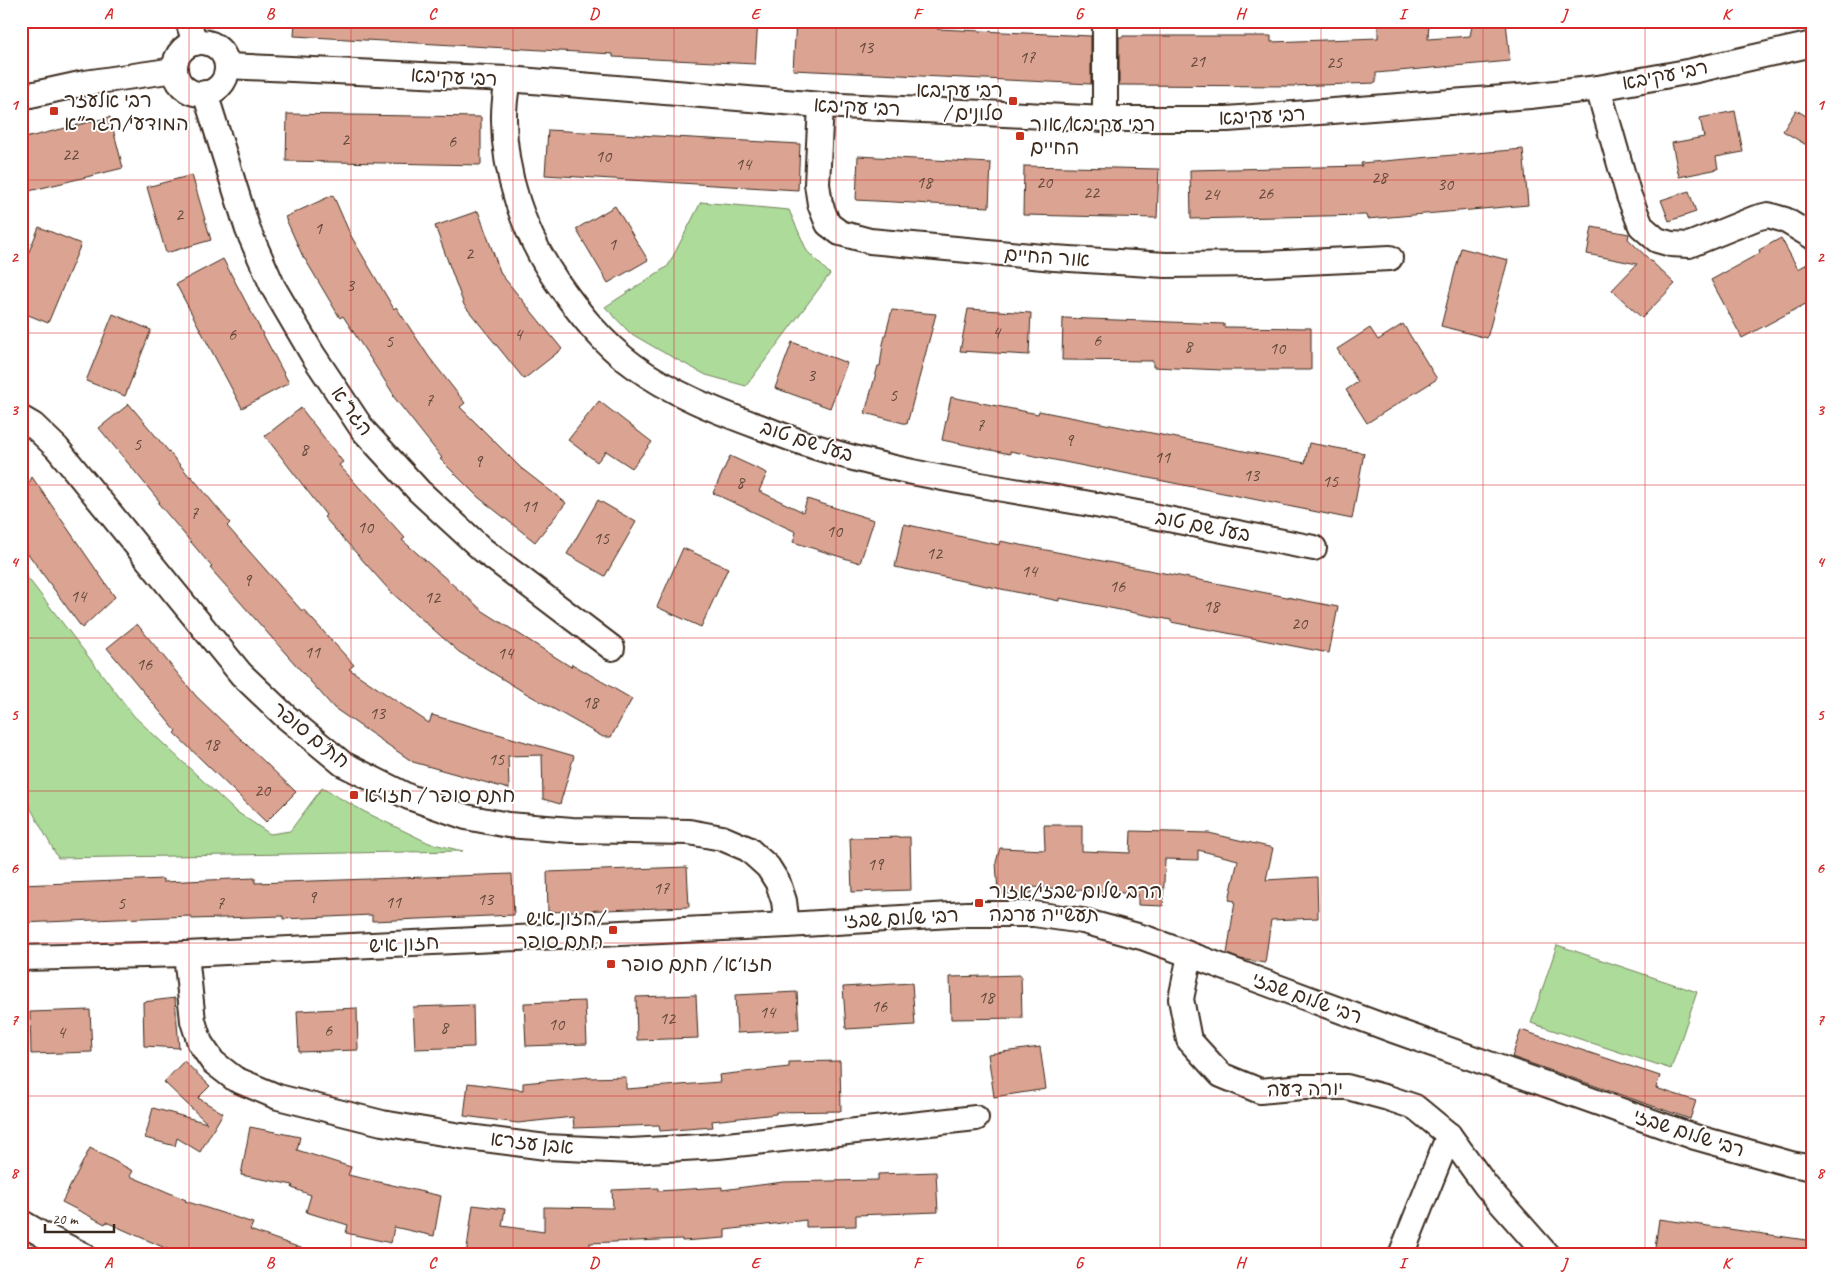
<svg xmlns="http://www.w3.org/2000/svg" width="1834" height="1276" font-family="Caveat,'Playpen Sans Hebrew',sans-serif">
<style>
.green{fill:#acdb9a;stroke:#74825c}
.building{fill:#daa392;stroke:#3b2a1e}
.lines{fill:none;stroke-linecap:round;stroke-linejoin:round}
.minor-casing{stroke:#3b2a1e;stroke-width:28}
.minor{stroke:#fff;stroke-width:24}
.grid{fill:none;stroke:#d62828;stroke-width:1;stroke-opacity:0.55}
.poi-dot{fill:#c8321e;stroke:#fff;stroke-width:2}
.labels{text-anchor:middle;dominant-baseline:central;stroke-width:4;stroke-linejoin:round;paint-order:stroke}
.number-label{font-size:18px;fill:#63483b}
.street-label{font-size:20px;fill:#3b2a1e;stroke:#fff}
.poi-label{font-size:20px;fill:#3b2a1e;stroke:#fff;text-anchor:start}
.neatline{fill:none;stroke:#d62828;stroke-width:2}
.grid-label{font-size:16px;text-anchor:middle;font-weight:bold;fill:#d62828}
</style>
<rect width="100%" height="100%" fill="#fff"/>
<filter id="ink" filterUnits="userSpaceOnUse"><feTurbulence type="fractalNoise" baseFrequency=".02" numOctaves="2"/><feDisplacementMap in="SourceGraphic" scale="10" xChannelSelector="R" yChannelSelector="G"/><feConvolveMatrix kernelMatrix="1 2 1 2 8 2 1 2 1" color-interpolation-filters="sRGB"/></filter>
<g filter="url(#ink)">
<g class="green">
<path d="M701 202 789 210 807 251 830 274 746 386 706 375 659 350 630 333 605 307 668 266Z"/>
<path d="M21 569 134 716 234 810 270 834 290 831 322 788 365 812 429 843 463 851 58 858 21 791Z"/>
<path d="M1557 945 1697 992 1671 1069 1531 1023Z"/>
</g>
<g class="building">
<path d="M295 21H758L755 64 613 57V54L294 36Z"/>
<path d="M796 21H877L938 24 937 29 1091 36V84L793 70Z"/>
<path d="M1378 21H1429L1428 39 1470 36 1473 21H1506L1510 61 1376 73V83L1293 86 1119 85V37H1123V36H1271V42L1378 38Z"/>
<path d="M1796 110 1813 120V149L1783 131Z"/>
<path d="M1735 111 1743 152 1716 157 1718 169 1679 177 1672 143 1704 137 1700 118Z"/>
<path d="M287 114 481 117V165L286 161Z"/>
<path d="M110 117 123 168 21 193V139Z"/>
<path d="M548 130 800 144 798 190 545 175Z"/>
<path d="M1523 149 1528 205 1367 219 1366 215 1191 219 1190 170 1362 166 1361 163Z"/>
<path d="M858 156 991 163 989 207 856 200Z"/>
<path d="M1024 166 1159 169 1157 218 1023 215Z"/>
<path d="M192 175 211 240 166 253 147 187Z"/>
<path d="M1689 191 1696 212 1669 221 1661 200Z"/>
<path d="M333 195 351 236 394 309 396 307 429 357 465 403 460 407 521 468 566 503 535 542 478 497 440 459 442 458 393 396 394 395 343 316 340 318 305 259H304L285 217Z"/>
<path d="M615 206 648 260 608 283 576 229Z"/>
<path d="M478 211 501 274 562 349 524 379 464 305 435 226Z"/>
<path d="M39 227 81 244 48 323 21 312V271Z"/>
<path d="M1592 227 1629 234 1628 239 1675 284 1642 318 1612 290 1637 264 1587 254Z"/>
<path d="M1781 238 1798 269 1813 261V300L1742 338 1711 280 1760 253 1759 250Z"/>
<path d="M1461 248 1508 260 1487 338 1441 326Z"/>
<path d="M223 259 289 383 242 408 176 284Z"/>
<path d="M968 309 1031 313 1029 355 960 351Z"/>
<path d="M892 310 936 314 907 424 865 413 878 366H880L883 344Z"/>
<path d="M113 314 151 330 125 396 86 381Z"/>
<path d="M1063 318 1224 324V327L1311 328V370H1222L1153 367V361L1062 360Z"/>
<path d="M1403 324 1437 379 1367 423 1346 390 1358 382 1337 349 1370 328 1378 340Z"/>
<path d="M792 342 847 363 830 408 775 388Z"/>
<path d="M951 397 1038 414 1039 411 1305 463 1309 443 1364 453 1352 519 1099 468V469L1010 451V454L942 440Z"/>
<path d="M599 401 652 442 632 468 606 451 597 462 568 440Z"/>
<path d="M129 404 190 477 191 476 230 523 227 526 302 611 303 609 354 665 349 669 429 723 432 715 574 756 560 804 543 799 542 755 508 756 509 789 413 762 334 708 210 568 212 567 158 503 160 502 99 428Z"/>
<path d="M301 408 343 462 339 465 405 538 402 540 483 611 571 667 572 664 632 699 611 737H603L522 691 459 652 391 592 324 517 326 515 265 436Z"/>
<path d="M730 456 767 473 759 491 803 512 807 499 874 520 860 563 793 542 796 532 713 493Z"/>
<path d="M32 477 115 597 82 628 21 544V499Z"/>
<path d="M598 500 636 522 605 576 567 554Z"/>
<path d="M904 524 999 545 1000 541 1338 607 1329 653 1171 622V620L1059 598V601L895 567Z"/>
<path d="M683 548 728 568 701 627 657 607Z"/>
<path d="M137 624 196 696 296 792 266 822 174 733 176 731 107 648Z"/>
<path d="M1044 825H1082V851L1130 853 1131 831 1209 833 1273 848 1266 880 1317 877 1318 918 1271 920 1265 963 1240 959 1227 954 1235 901 1229 900 1238 860 1198 850V860L1165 859 1163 906 1138 905V894L1032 887V893L998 894 996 862 1000 848 1045 850Z"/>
<path d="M910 837 911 890 852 892 850 838Z"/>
<path d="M687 867 689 907 548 912 547 872Z"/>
<path d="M512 874 514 915 372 921V915L283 919V916L192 919 191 916 21 923V885L163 879V882L255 878V883Z"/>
<path d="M1021 975 1022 1018 951 1019 950 977Z"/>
<path d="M912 983 915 1025 846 1029 843 987Z"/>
<path d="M797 992 799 1030 737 1033 735 995Z"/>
<path d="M696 995 698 1038 637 1040 636 997Z"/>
<path d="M175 998 179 1048 144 1046 143 1002Z"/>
<path d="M585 1001 587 1044 526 1046 524 1003Z"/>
<path d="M473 1005 474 1047 415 1049 413 1007Z"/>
<path d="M357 1008 358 1050 299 1052 297 1011Z"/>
<path d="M90 1010 92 1052 31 1054 30 1012Z"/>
<path d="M1521 1030 1660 1076 1656 1088 1696 1101 1690 1119 1512 1057Z"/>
<path d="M1040 1047 1046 1089 994 1097 988 1054Z"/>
<path d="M184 1061 210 1086 198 1098 223 1113 200 1152 177 1138 175 1146 145 1138 153 1108 207 1123 164 1082Z"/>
<path d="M840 1061 841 1111 776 1112V1114L712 1121 713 1127 660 1131 659 1125 574 1128 573 1117 518 1123 464 1116 468 1083 523 1090V1083L588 1077V1078L626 1077V1089L720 1082 719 1075 789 1067V1062Z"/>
<path d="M250 1127 300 1137 297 1150 351 1167 348 1175 441 1196 434 1236 394 1227 391 1243 346 1233 348 1225 306 1212 311 1195 292 1188 293 1185 241 1175Z"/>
<path d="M90 1148 133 1171 130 1176 186 1200 185 1201 253 1223 250 1230 312 1252V1255H181L106 1222 105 1224 62 1202Z"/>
<path d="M936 1172 938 1212 856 1215V1226L806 1227V1220L725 1230V1238L682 1241V1239L590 1243V1255H466L473 1205 505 1209 502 1226 544 1232V1207L613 1208 612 1190 658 1188V1191L722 1187V1190L783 1182 878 1180V1174Z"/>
<path d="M1659 1219 1813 1241V1255H1654Z"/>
</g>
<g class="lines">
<defs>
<g id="minor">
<path d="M188 21 195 43"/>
<path d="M1105 21V119"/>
<circle cx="201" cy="68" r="26"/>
<path d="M227 66 508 79 821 105 1105 119H1227L1530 96 1598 88 1692 71 1813 44"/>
<path d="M508 79C506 91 504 104 504 115 503 173 524 234 557 282 579 313 602 343 634 366 671 393 716 411 760 427 779 434 799 442 819 448 902 474 993 487 1079 502 1157 516 1235 533 1314 548"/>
<path d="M1598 88 1629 196 1641 226 1657 240 1671 244 1689 245 1756 218 1768 215 1785 220 1813 237"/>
<path d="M205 93 248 230 273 287 313 355 363 430 419 491 483 550 612 648"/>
<path d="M21 97 85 83 175 70"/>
<path d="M821 105 817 184 820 204 828 224 840 233 870 241 1054 258 1166 265 1263 264 1390 258"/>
<path d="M21 418 33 425 57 448 241 674 285 716 343 764 409 797 466 817 508 825 572 830 689 832 722 838 748 849 768 867 778 883 784 901 787 925"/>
<path d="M186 954 193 1021 200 1043 213 1062 235 1079 278 1097 382 1123 461 1136 546 1147 631 1151 718 1146 976 1118"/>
<path d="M1190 955 1181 999 1189 1040 1221 1075 1260 1091 1302 1087H1347L1388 1098 1415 1107 1449 1135 1486 1186 1547 1255"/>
<path d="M21 958 186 954 787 925 967 914H1034L1083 921 1145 938 1393 1030 1695 1137 1791 1164 1813 1168"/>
<path d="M21 1222 43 1235 83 1255"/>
<path d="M1401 1255 1449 1135"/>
</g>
</defs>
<use href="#minor" class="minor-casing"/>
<use href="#minor" class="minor"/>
</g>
</g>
<path class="grid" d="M189 21V1255M351 21V1255M513 21V1255M674 21V1255M836 21V1255M998 21V1255M1160 21V1255M1321 21V1255M1483 21V1255M1645 21V1255M21 180H1813M21 333H1813M21 485H1813M21 638H1813M21 791H1813M21 943H1813M21 1096H1813"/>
<g class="poi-dot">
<rect x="1008" y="96" width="10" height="10" rx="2.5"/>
<rect x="49" y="106" width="10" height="10" rx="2.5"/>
<rect x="1015" y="131" width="10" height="10" rx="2.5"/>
<rect x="349" y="790" width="10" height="10" rx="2.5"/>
<rect x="974" y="898" width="10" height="10" rx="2.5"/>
<rect x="608" y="925" width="10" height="10" rx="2.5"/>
<rect x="606" y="959" width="10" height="10" rx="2.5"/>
</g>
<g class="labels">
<g class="number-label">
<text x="865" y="47">13</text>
<text x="1027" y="57">17</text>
<text x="1197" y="61">21</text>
<text x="1334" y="62">25</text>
<text x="345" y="139">2</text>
<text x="452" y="141">6</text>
<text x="70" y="154">22</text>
<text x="603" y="156">10</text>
<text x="743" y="164">14</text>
<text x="1379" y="177">28</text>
<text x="924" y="182">18</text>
<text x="1044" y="182">20</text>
<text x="1445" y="184">30</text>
<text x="1091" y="192">22</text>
<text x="1265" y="193">26</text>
<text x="1211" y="194">24</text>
<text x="179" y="214">2</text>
<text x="318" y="228">1</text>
<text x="612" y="244">1</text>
<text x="469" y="253">2</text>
<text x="350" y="285">3</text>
<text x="996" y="332">4</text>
<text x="232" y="334">6</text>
<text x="518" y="334">4</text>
<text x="1097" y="340">6</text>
<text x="389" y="341">5</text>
<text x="1188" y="346">8</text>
<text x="1277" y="348">10</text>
<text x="811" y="375">3</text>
<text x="893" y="395">5</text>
<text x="429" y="400">7</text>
<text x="980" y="425">7</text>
<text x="1069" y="440">9</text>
<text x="137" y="444">5</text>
<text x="304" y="449">8</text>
<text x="1162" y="457">11</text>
<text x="478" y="461">9</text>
<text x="1251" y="475">13</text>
<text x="1330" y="481">15</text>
<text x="740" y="482">8</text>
<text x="529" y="506">11</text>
<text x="194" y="513">7</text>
<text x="365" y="527">10</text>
<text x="834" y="531">10</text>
<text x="601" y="538">15</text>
<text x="934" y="553">12</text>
<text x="1029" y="571">14</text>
<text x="247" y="580">9</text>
<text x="1117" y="586">16</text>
<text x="78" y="596">14</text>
<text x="432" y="597">12</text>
<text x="1211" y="606">18</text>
<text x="1299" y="623">20</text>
<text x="312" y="652">11</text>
<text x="505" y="653">14</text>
<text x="144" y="664">16</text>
<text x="590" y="702">18</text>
<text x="377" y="713">13</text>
<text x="211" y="744">18</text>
<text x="496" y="759">15</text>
<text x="262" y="790">20</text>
<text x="875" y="864">19</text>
<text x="661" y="888">17</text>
<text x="312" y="897">9</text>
<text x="485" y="899">13</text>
<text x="393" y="902">11</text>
<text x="121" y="903">5</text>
<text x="220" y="903">7</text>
<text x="986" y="997">18</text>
<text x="879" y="1006">16</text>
<text x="767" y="1012">14</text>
<text x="667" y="1018">12</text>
<text x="556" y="1024">10</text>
<text x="444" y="1027">8</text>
<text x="328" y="1030">6</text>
<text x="61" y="1032">4</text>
</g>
<g class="street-label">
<text transform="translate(1665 75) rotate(-11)">רבי עקיבא</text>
<text transform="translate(454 77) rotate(3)">רבי עקיבא</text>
<text transform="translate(857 107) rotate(3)">רבי עקיבא</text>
<text transform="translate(1262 116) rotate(-3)">רבי עקיבא</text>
<text transform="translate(1047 257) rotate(4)">אור החיים</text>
<text transform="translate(352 411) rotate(54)">הגר"א</text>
<text transform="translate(807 441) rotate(18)">בעל שם טוב</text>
<text transform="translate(1203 526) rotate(11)">בעל שם טוב</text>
<text transform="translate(311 735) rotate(39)">חת"ם סופר</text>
<text transform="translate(901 918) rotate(-3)">רבי שלום שבזי</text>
<text transform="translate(404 944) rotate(-3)">חזון איש</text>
<text transform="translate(1307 998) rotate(20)">רבי שלום שבזי</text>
<text transform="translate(1305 1089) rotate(-1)">יורה דעה</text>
<text transform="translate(1689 1133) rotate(18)">רבי שלום שבזי</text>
<text transform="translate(532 1143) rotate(6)">אבן עזרא</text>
</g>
<g class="poi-label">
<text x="1003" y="90" text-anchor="end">רבי עקיבא<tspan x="1003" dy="23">/ סלונים</tspan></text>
<text x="64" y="100">רבי אלעזר<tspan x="64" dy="23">המודעי/הגר״א</tspan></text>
<text x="1030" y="124">רבי עקיבא/אור<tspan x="1030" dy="23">החיים</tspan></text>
<text x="364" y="795">חתם סופר / חזו׳א</text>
<text x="989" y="891">הרב שלום שבזי/אזור<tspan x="989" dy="23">תעשייה ערבה</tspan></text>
<text x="603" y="918" text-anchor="end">חזון איש/<tspan x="603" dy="23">חתם סופר</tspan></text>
<text x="621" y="964">חזו׳א / חתם סופר</text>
</g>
</g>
<rect width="1834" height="1276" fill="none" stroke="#fff" stroke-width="55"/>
<path d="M45 1224v8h69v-8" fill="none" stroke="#3b2a1e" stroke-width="2.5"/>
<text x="52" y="1224" font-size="15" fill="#3b2a1e" stroke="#ffffff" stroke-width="4" paint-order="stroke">20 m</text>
<rect x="28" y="28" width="1778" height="1220" class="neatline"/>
<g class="grid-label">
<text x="108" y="19">A</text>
<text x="270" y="19">B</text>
<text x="432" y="19">C</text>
<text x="594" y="19">D</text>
<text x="755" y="19">E</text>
<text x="917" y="19">F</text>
<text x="1079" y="19">G</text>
<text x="1240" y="19">H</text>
<text x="1402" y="19">I</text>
<text x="1564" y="19">J</text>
<text x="1726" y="19">K</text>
<text x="14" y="110">1</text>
<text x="1820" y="110">1</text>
<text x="14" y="262">2</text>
<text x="1820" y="262">2</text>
<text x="14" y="415">3</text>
<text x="1820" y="415">3</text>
<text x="14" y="567">4</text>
<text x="1820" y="567">4</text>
<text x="14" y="720">5</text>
<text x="1820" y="720">5</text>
<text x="14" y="873">6</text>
<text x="1820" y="873">6</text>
<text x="14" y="1025">7</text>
<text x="1820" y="1025">7</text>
<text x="14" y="1178">8</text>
<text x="1820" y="1178">8</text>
<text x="108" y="1268">A</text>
<text x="270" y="1268">B</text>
<text x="432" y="1268">C</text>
<text x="594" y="1268">D</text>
<text x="755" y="1268">E</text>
<text x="917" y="1268">F</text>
<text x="1079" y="1268">G</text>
<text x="1240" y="1268">H</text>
<text x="1402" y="1268">I</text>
<text x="1564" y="1268">J</text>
<text x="1726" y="1268">K</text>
</g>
</svg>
